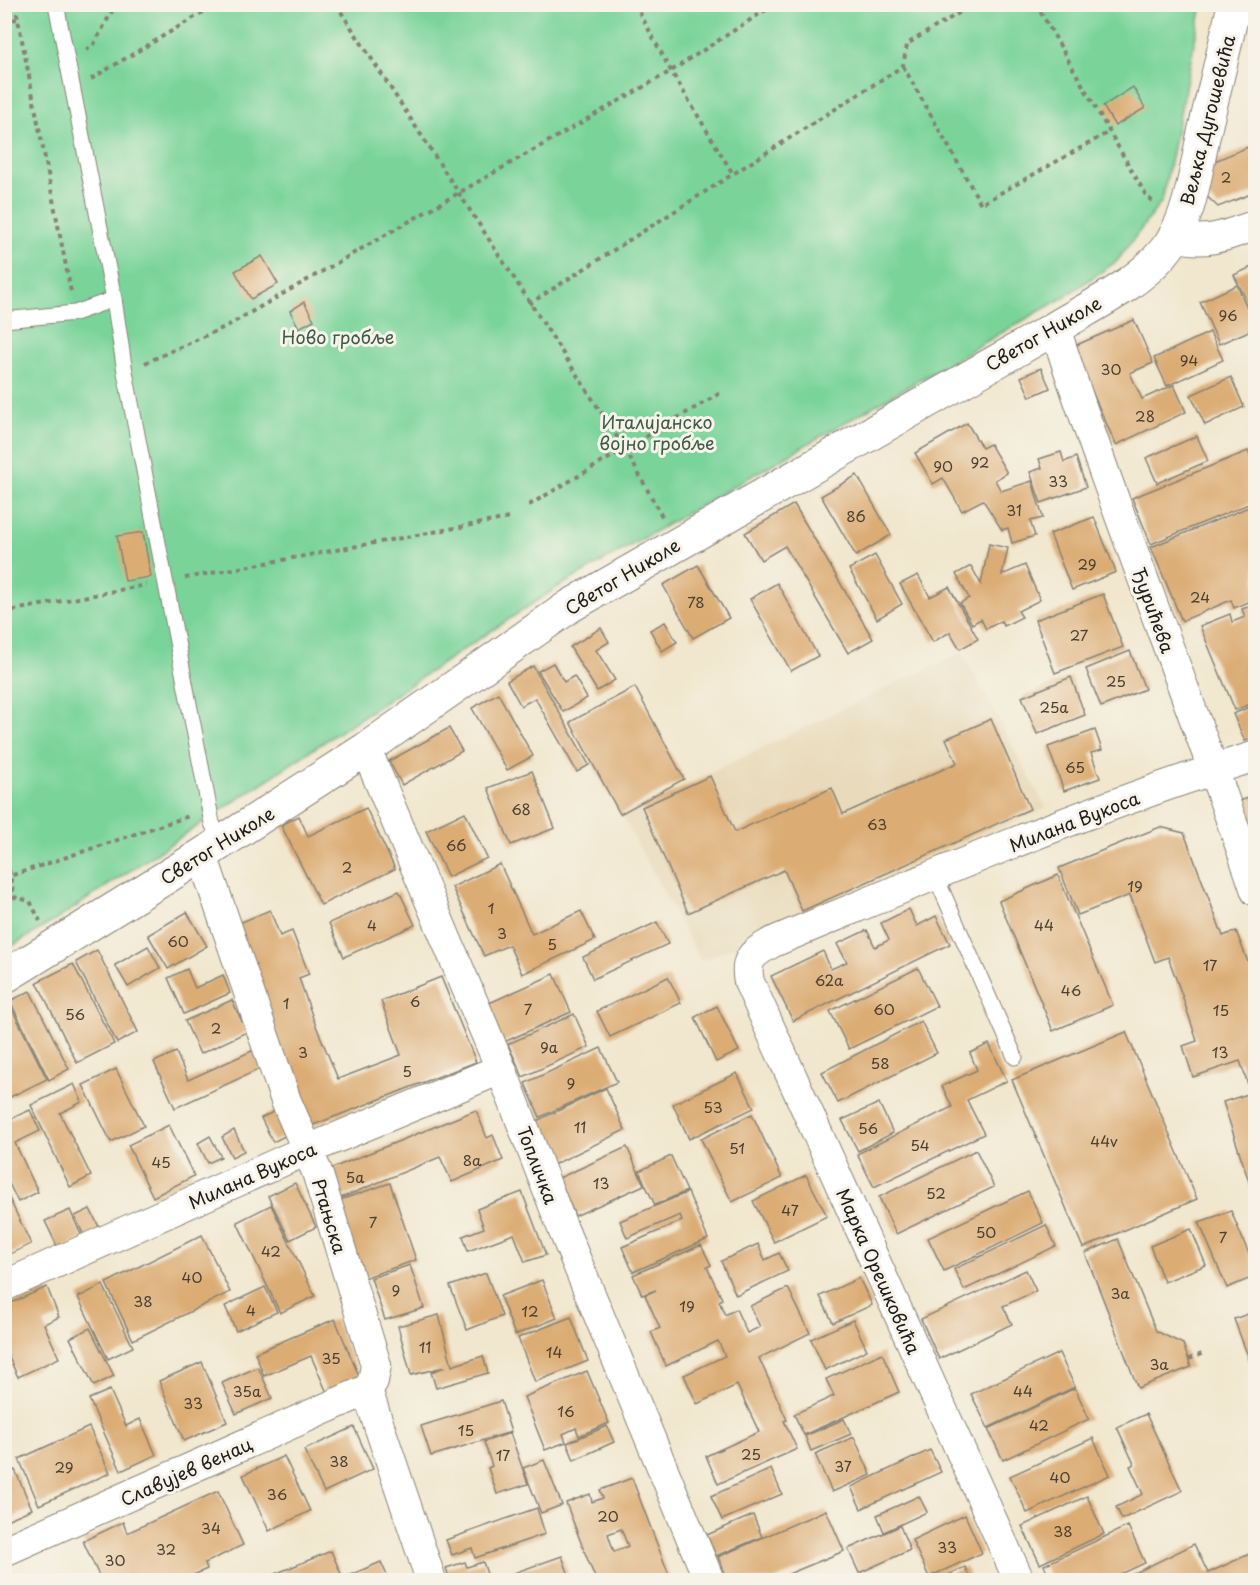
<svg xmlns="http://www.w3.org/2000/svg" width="1260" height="1585" font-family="'Playpen Sans',sans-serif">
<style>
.built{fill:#e8daba}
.green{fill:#7ad49a;stroke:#4b785b;stroke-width:1.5}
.building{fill:#dbac73;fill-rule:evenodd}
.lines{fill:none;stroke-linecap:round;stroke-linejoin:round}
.service-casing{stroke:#868275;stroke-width:17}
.minor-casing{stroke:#868275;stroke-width:32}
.tertiary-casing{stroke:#868275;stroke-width:35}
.path{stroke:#868275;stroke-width:4;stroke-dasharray:4.5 4.5;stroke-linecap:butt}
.service{stroke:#fff;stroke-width:15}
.minor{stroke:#fff;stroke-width:30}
.tertiary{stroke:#fff;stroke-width:33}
.labels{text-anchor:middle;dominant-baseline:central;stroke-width:6;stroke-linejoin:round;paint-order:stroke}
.number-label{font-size:15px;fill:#4c4032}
.street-label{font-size:18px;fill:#1c1c1c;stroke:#f7f3e8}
.park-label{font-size:18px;fill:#3d5c48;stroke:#f7f3e8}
</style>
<rect width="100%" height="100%" fill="#f7f3e8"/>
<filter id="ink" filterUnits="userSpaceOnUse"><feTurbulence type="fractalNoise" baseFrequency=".0167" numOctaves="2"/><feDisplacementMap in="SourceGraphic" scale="12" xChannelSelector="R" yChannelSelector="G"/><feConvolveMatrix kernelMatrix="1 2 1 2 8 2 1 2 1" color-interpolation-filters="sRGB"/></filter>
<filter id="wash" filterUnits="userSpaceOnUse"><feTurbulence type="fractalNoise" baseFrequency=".008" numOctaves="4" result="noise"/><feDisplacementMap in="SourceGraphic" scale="24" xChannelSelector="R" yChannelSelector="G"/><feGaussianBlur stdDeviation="1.35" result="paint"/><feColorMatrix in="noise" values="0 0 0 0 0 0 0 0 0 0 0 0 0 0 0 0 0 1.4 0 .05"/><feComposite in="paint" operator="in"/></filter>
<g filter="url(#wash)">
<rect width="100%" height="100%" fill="#f1e7ce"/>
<path class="built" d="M962 652 1046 808 701 961 622 815Z"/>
<path class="green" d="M4 5H1202L1162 201 1117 261 1064 297 553 590 54 921 5 950Z"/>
<g id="blocks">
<g class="building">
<path d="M1133 87 1145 108 1115 126 1103 106Z"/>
<path d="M1255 144 1256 192 1218 207 1195 185 1198 168Z"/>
<path d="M262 256 278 284 251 299 235 271Z"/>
<path d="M1256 265V320L1234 275Z"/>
<path d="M1237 285 1256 328 1219 344 1200 302Z"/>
<path d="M304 302 314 320 299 328 290 311Z"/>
<path d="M1134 320 1153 363 1130 373 1142 399 1174 385 1186 412 1116 445 1072 347Z"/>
<path d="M1210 332 1223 360 1167 386 1154 358Z"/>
<path d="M1041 368 1050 388 1030 397 1021 377Z"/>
<path d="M1231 377 1244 407 1205 425 1191 395Z"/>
<path d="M967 423 982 448 990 444 1007 473 995 480 1001 491 1032 481 1043 518 1030 521 1035 536 1012 543 1008 528 1002 530 983 500 962 511 943 478 933 484 915 453Z"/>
<path d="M1197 436 1208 461 1157 483 1146 458Z"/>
<path d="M1248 451 1256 469V501L1151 544 1132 498Z"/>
<path d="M1061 452 1064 462 1076 457 1086 487 1041 503 1030 472 1042 468 1039 459Z"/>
<path d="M857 475 891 535 856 556 821 496Z"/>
<path d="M794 504 873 639 848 653 785 546 761 560 745 533Z"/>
<path d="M1256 504V599L1234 608 1231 600 1182 621 1151 547Z"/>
<path d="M1094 517 1116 572 1072 590 1050 534Z"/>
<path d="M143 532 151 577 125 581 117 536Z"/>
<path d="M989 544 1008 548 1002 575 1025 565 1040 600 1018 611 1022 617 1004 626 1001 621 986 629 981 619 972 624 960 603 969 598 956 574 971 566 981 584Z"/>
<path d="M875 555 902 604 877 619 849 569Z"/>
<path d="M698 565 729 618 693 638 663 585Z"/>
<path d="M918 575 930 597 949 587 978 639 960 649 950 632 933 642 900 584Z"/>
<path d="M777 583 818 656 791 671 750 599Z"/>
<path d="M1103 594 1123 647 1055 673 1035 620Z"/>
<path d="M1256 604V702L1235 710 1200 626 1230 614 1232 622 1245 617 1242 609Z"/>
<path d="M665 622 677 642 662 651 650 630Z"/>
<path d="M601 628 609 642 596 650 615 680 597 691 570 647Z"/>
<path d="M1130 651 1145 689 1101 707 1086 669Z"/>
<path d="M553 663 564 682 574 676 587 698 563 712 538 671Z"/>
<path d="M533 666 589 765 577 772 535 698 521 706 507 681Z"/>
<path d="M1071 677 1085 715 1037 734 1022 697Z"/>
<path d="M635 687 684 779 620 814 570 722Z"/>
<path d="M498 693 533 756 507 770 472 708Z"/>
<path d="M1256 704V737L1245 741 1233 714Z"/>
<path d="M991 719 1030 809 802 911 784 870 688 913 642 807 710 776 735 832 832 788 843 814 957 763 946 739Z"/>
<path d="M449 728 462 751 402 785 389 761Z"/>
<path d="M1095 730 1102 750 1091 753 1100 778 1064 791 1048 747Z"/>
<path d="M532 771 555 828 511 845 488 788Z"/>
<path d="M1256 795V835L1251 837 1237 802Z"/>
<path d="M366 808 395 869 321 905 281 825 299 816 308 836Z"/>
<path d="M465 812 487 858 448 877 426 831Z"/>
<path d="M1160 827 1184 833 1223 936 1236 931 1256 983V1203L1223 1102 1251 1093 1240 1061 1193 1077 1183 1046 1197 1041 1183 998 1168 957 1155 962 1130 895 1078 915 1059 868Z"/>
<path d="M500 864 532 934 581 911 595 940 522 974 509 945 484 956 452 887Z"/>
<path d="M1058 875 1113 1005 1053 1031 999 901Z"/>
<path d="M399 891 415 925 344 957 329 923Z"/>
<path d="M909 909 917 926 936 916 950 944 793 1021 771 976 823 951 831 969 847 962 837 944 867 930 875 947 889 940 881 923Z"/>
<path d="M270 910 280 936 292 931 309 974 299 978 314 1021 338 1079 401 1055 381 1001 441 977 476 1062 308 1127 237 924Z"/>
<path d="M187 912 207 946 168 969 148 935Z"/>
<path d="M657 922 668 944 593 979 583 957Z"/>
<path d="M148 946 160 968 128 987 115 965Z"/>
<path d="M97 950 138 1032 117 1043 76 962Z"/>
<path d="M73 964 114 1044 77 1063 37 982Z"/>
<path d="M918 968 937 1006 849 1049 830 1011Z"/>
<path d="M187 969 195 988 223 975 230 993 184 1014 168 978Z"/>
<path d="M554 974 571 1012 502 1043 485 1005Z"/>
<path d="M668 977 681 1003 610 1037 597 1011Z"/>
<path d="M30 991 69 1069 49 1080 10 1001Z"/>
<path d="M232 1000 247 1032 200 1054 185 1021Z"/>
<path d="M9 1003 47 1079 4 1100V1006Z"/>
<path d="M717 1006 739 1051 716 1062 695 1017Z"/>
<path d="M574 1014 589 1047 523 1077 508 1044Z"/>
<path d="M921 1021 937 1053 838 1103 822 1072Z"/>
<path d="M1126 1032 1197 1199 1083 1248 1012 1080Z"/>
<path d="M989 1044 1007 1081 967 1100 984 1134 874 1187 857 1154 952 1107 942 1086 977 1070 970 1053Z"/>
<path d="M601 1048 617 1082 540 1117 525 1083Z"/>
<path d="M254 1050 262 1068 175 1108 154 1062 176 1052 188 1080Z"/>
<path d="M116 1069 144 1126 111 1142 83 1085Z"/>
<path d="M737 1073 754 1108 689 1139 673 1104Z"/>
<path d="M74 1084 82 1102 60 1113 91 1176 70 1187 31 1105Z"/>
<path d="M606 1088 625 1130 553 1165 534 1122Z"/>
<path d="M879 1103 893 1133 858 1151 842 1120Z"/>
<path d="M30 1110 40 1131 15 1143 38 1192 18 1202 4 1173V1122Z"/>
<path d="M476 1110 487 1138 493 1135 503 1160 452 1182 440 1157 336 1200 325 1171Z"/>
<path d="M275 1111 287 1135 273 1142 261 1118Z"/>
<path d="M752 1114 782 1178 732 1202 701 1139Z"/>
<path d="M169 1125 194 1176 153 1197 128 1145Z"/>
<path d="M234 1130 244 1151 232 1157 222 1137Z"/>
<path d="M210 1136 221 1157 208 1163 198 1143Z"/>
<path d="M627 1147 644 1185 575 1216 559 1178Z"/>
<path d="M976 1150 994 1187 896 1234 879 1197Z"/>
<path d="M671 1156 687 1191 655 1205 639 1171Z"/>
<path d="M806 1175 827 1216 774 1242 753 1201Z"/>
<path d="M295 1183 316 1227 290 1240 268 1196Z"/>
<path d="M390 1183 416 1260 364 1278 337 1201Z"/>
<path d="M1028 1191 1043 1223 944 1271 928 1238Z"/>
<path d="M522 1192 546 1255 525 1262 514 1234 468 1251 463 1236 484 1228 477 1209Z"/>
<path d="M688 1192 708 1239 633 1272 622 1247 682 1221 680 1215 627 1238 620 1221Z"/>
<path d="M8 1196 31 1244 4 1257V1198Z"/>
<path d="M271 1205 315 1296 280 1313 237 1222Z"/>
<path d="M90 1209 101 1231 85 1238 75 1216Z"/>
<path d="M70 1210 83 1239 59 1250 45 1221Z"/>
<path d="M1231 1211 1256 1271V1276L1227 1288 1199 1222Z"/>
<path d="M1046 1225 1056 1246 964 1290 954 1269Z"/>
<path d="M1191 1229 1206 1265 1164 1282 1150 1246Z"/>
<path d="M202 1235 230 1292 133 1340 106 1283Z"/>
<path d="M1118 1239 1156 1331 1183 1344 1191 1367 1138 1388 1085 1253Z"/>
<path d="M758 1244 765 1260 779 1253 788 1271 736 1295 721 1261Z"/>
<path d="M701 1245 711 1265 707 1267 722 1299 719 1301 725 1315 736 1309 747 1333 760 1327 750 1306 788 1288 810 1333 759 1358 787 1420 784 1421 797 1449 718 1484 706 1456 759 1432 737 1385 697 1404 684 1375 725 1356 718 1341 666 1366 651 1332 660 1328 645 1295 656 1290 642 1295 633 1275Z"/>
<path d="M410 1265 424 1308 385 1320 371 1278Z"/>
<path d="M1026 1270 1036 1291 1003 1306 1012 1324 939 1359 921 1319Z"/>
<path d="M486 1273 502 1316 467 1330 450 1286Z"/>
<path d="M859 1278 872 1305 833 1323 820 1296Z"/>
<path d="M542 1280 557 1318 515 1335 500 1296Z"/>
<path d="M103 1285 133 1347 108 1359 78 1297Z"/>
<path d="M47 1287 59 1317 44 1324 59 1358 18 1377 4 1347V1306Z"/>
<path d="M265 1287 277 1312 236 1331 225 1306Z"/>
<path d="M1256 1311V1375H1255L1234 1319Z"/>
<path d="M439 1315 452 1366 483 1356 488 1373 436 1388 431 1372 445 1367 411 1375 398 1326Z"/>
<path d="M571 1317 588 1361 535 1382 518 1338Z"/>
<path d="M335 1319 361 1381 328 1395 311 1356 264 1376 255 1353Z"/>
<path d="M853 1320 867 1350 825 1370 811 1339Z"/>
<path d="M90 1328 114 1376 94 1386 70 1338Z"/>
<path d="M882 1353 899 1392 804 1435 794 1414 834 1396 826 1379Z"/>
<path d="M1059 1353 1075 1387 988 1428 971 1394Z"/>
<path d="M202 1362 227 1422 184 1441 159 1381Z"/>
<path d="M258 1367 272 1398 236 1414 222 1383Z"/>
<path d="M587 1371 609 1423 579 1436 576 1428 563 1434 566 1442 545 1450 524 1397Z"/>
<path d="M1075 1388 1089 1419 1003 1460 988 1429Z"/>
<path d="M110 1390 126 1426 140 1419 156 1455 121 1471 89 1399Z"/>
<path d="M501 1401 511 1432 431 1456 421 1426Z"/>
<path d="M1146 1414 1182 1491 1122 1519 1116 1507 1143 1494 1130 1466 1134 1464 1117 1427Z"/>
<path d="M844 1419 851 1434 811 1451 805 1436Z"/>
<path d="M607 1426 614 1442 574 1460 567 1443Z"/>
<path d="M89 1427 110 1473 39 1505 19 1459Z"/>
<path d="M354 1427 373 1469 324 1492 304 1450Z"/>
<path d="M510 1433 528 1484 497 1494 488 1468 492 1466 484 1442Z"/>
<path d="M854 1437 871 1475 832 1492 815 1454Z"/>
<path d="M1093 1438 1110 1475 1027 1513 1010 1476Z"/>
<path d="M930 1450 941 1472 861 1509 851 1487Z"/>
<path d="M284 1456 310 1511 269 1531 243 1475Z"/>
<path d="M544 1460 562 1505 541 1513 523 1468Z"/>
<path d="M771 1469 782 1494 722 1520 711 1496Z"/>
<path d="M15 1470 32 1509 4 1521V1475Z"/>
<path d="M632 1478 650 1526 671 1580H596L585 1553 566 1503 590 1494 592 1502 603 1498 600 1490ZM621 1529 628 1546 614 1552 608 1534Z"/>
<path d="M218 1491 243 1545 205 1563 207 1569 182 1580H149L148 1577 141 1580H101L83 1541 123 1522 127 1533Z"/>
<path d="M919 1496 927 1512 884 1532 877 1515Z"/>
<path d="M1087 1496 1104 1534 1040 1564 1022 1526Z"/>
<path d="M537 1508 545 1534 475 1558 472 1548 452 1555 446 1540Z"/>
<path d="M826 1510 844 1551 774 1580H728L718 1557Z"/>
<path d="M753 1515 762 1537 716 1556 707 1535Z"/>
<path d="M965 1515 982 1553 929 1577 912 1540Z"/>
<path d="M900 1526 910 1550 859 1573 848 1549Z"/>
<path d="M1128 1526 1145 1563 1108 1580H1051L1044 1565Z"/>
<path d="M1194 1544 1208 1573 1256 1551V1580H1133L1131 1575Z"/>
<path d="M331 1551 342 1576 332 1580H266L265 1578Z"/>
<path d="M562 1556 570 1578 564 1580H494Z"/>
<path d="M381 1562 389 1580H338Z"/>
<path d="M465 1562 467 1567 483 1562 489 1580H450L446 1568Z"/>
<path d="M965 1567 971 1580H937Z"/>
</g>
</g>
</g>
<g filter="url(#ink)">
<use href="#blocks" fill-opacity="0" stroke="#868275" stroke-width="1.5"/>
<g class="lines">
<defs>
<g id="service">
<path d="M56 4 114 299"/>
<path d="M4 320 75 313 114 299 125 372 212 823 221 842"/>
<path d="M935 875 1015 1057"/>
</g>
<g id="minor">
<path d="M1175 235C1202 246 1229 235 1256 225"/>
<path d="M1055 328C1116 517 1192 702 1256 891"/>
<path d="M366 749 501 1069 563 1229 709 1580"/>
<path d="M202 855 286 1101 317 1172 376 1365 373 1381 367 1390"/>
<path d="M4 1286 307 1150 501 1069"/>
<path d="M367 1390 431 1580"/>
<path d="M4 1551 367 1390"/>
<path d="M1019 1580 749 982C744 958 753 953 773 942 932 876 1091 807 1256 756"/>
</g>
<path id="tertiary" d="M4 977 202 855 366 749 570 606 1055 328C1091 306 1135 286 1163 253 1191 221 1195 172 1204 133 1214 90 1225 48 1234 4"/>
</defs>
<use href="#service" class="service-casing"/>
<use href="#minor" class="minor-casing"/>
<use href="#tertiary" class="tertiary-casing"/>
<g class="path">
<path d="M15 4 71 292"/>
<path d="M336 4 625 449 664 520"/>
<path d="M635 4 671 71 733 174 903 66 907 44 974 4"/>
<path d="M1036 4 1147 197 1156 204"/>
<path d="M4 21 17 19"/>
<path d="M86 50 93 46 116 4"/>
<path d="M903 66 981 204 1109 132"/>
<path d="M91 79 217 4"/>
<path d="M529 304 733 174"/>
<path d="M145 363 227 326 671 71 775 4"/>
<path d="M529 505 722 392"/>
<path d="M185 578 509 518"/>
<path d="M4 612 146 585"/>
<path d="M4 843 14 897 30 901 40 921"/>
<path d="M4 878 189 816"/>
<path d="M1189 1359 1202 1354"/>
</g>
<use href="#service" class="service"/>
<use href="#minor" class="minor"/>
<use href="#tertiary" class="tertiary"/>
</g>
</g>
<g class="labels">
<g class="number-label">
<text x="1226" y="176">2</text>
<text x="1228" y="314">96</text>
<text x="1189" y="359">94</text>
<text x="1111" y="368">30</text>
<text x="1145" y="415">28</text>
<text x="980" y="461">92</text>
<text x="943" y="465">90</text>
<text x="1058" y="480">33</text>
<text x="1014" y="509">31</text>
<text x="856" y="515">86</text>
<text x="1087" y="563">29</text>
<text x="1200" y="596">24</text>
<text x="696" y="601">78</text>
<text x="1079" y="634">27</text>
<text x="1116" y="680">25</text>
<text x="1054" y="706">25a</text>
<text x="1075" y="766">65</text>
<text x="521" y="808">68</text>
<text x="877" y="823">63</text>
<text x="456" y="844">66</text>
<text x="347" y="866">2</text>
<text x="1135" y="885">19</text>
<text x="491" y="907">1</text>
<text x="372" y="924">4</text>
<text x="1044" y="924">44</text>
<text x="502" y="932">3</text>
<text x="178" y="940">60</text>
<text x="552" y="943">5</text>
<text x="1210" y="964">17</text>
<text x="829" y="979">62a</text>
<text x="1071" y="989">46</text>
<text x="415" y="1000">6</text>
<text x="286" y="1002">1</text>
<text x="528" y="1008">7</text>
<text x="884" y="1008">60</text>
<text x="1221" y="1009">15</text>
<text x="75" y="1013">56</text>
<text x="216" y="1027">2</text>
<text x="549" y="1046">9a</text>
<text x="303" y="1051">3</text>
<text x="1220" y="1051">13</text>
<text x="880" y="1062">58</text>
<text x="407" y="1070">5</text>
<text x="571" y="1082">9</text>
<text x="713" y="1106">53</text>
<text x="580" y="1126">11</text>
<text x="868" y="1127">56</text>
<text x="1104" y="1140">44v</text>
<text x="920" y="1144">54</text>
<text x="737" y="1147">51</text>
<text x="472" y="1159">8a</text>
<text x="161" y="1161">45</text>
<text x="355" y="1176">5a</text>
<text x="601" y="1182">13</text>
<text x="936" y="1192">52</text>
<text x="790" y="1209">47</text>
<text x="373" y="1221">7</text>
<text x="986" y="1231">50</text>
<text x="1223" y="1236">7</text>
<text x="271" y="1250">42</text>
<text x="192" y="1276">40</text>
<text x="396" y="1289">9</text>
<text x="1120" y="1292">3a</text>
<text x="143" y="1300">38</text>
<text x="687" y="1305">19</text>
<text x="251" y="1309">4</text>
<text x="530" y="1310">12</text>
<text x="425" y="1346">11</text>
<text x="554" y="1351">14</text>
<text x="331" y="1357">35</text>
<text x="1159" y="1363">3a</text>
<text x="247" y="1390">35a</text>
<text x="1023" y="1390">44</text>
<text x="193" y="1402">33</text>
<text x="566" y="1410">16</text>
<text x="1039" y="1424">42</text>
<text x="466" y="1429">15</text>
<text x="751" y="1453">25</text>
<text x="503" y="1454">17</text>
<text x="339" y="1460">38</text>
<text x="843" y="1465">37</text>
<text x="64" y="1466">29</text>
<text x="1060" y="1476">40</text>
<text x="277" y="1493">36</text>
<text x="608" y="1515">20</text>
<text x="211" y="1527">34</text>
<text x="1063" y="1530">38</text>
<text x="947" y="1546">33</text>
<text x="166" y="1548">32</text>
<text x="115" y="1559">30</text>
</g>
<g class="street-label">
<text transform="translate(1207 120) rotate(-76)">Вељка Дугошевића</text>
<text transform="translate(1043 333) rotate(-30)">Светог Николе</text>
<text transform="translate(622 576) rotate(-31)">Светог Николе</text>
<text transform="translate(1154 610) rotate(70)">Ђурићева</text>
<text transform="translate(1074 821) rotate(-21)">Милана Вукоса</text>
<text transform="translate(217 845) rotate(-32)">Светог Николе</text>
<text transform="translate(538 1165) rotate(69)">Топличка</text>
<text transform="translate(252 1175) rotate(-24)">Милана Вукоса</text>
<text transform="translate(330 1216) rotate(73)">Ртањска</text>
<text transform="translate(879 1271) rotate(66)">Марка Орешковића</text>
<text transform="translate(186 1471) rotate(-24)">Славујев венац</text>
</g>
<g class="park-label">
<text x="338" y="336">Ново гробље</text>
<text x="657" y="421">Италијанско<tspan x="657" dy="21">војно гробље</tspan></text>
</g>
</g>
<rect width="1260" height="1585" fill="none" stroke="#f7f3e8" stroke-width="24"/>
</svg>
